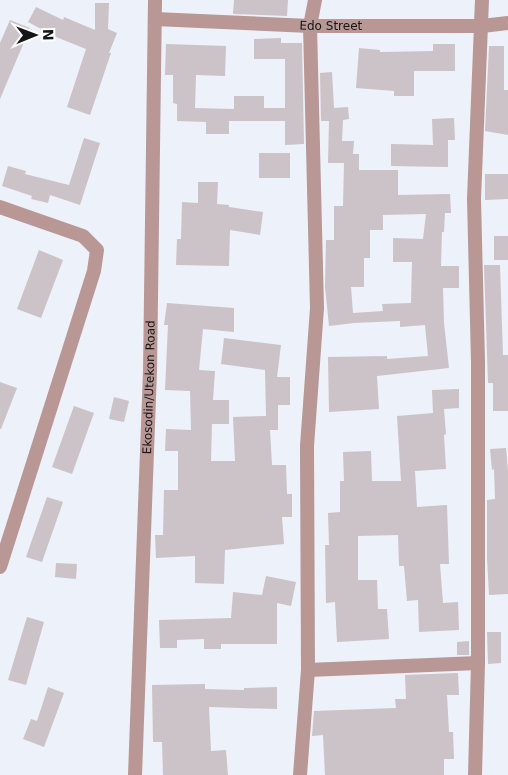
<svg xmlns="http://www.w3.org/2000/svg" width="508" height="775" font-family="'DejaVu Sans',sans-serif">
<style>
.building{fill:#cbc3c7;fill-rule:evenodd}
.lines{fill:none;stroke-linecap:round;stroke-linejoin:round}
.minor{stroke:#b89794;stroke-width:14}
.labels{text-anchor:middle;dominant-baseline:central;stroke-width:4;stroke-linejoin:round;paint-order:stroke}
.street-label{font-size:12px;fill:#141618;stroke:#fff}
</style>
<rect width="100%" height="100%" fill="#edf1f9"/>
<g class="building">
<path d="M234 0H288L287 16 233 14Z"/>
<path d="M95 3H109L108 29 117 33 109 53H111L90 115 67 107 86 49 56 37 28 22 36 7 63 20 64 17 95 30Z"/>
<path d="M10 20 30 28 0 99V43Z"/>
<path d="M281 38V43H302L304 144 285 145V121H229V134H206V122L177 121V104L173 103V75H165L166 44 226 46 225 76 196 75 195 108 234 109V96H264V108H285V59H254V39Z"/>
<path d="M433 44H455V71H414V96H394V91L356 88 359 48 380 50V52L433 51Z"/>
<path d="M489 46H504V90H508V135L485 131Z"/>
<path d="M332 72 334 108 348 107 349 119 343 120 342 141H354L353 154H359V170H398V195L450 194 451 213H445L444 232H442L441 266H459V288H443L444 323 449 368 377 376 379 409 329 412 328 357 387 356V359L428 356 425 325 400 327V321L354 323 329 326 325 287 326 240H334V206H343L344 163H328L329 121H321L320 73ZM426 214 423 239 393 238V262H412L411 303 382 304 383 311 353 313 351 287H364V258H370V230H383V215Z"/>
<path d="M454 118 455 140H448V167L391 166V144L433 145 432 119Z"/>
<path d="M84 138 100 143 80 205 50 195 48 203 31 199 32 196 2 186 8 166 26 171 25 174 69 185Z"/>
<rect x="259" y="153" width="31" height="25"/>
<path d="M485 174H508V199L485 200Z"/>
<path d="M198 182H218L217 204 229 205V207L263 212 260 235 230 230 229 266 176 265 177 239H181L182 202 198 203Z"/>
<rect x="494" y="236" width="14" height="24"/>
<path d="M39 250 63 260 41 318 17 309Z"/>
<path d="M484 265H500L503 355H508V411H493V383H488Z"/>
<path d="M167 303 234 308V332L203 329 199 370 215 371 213 400H229V424H212L211 461H235L233 417 266 416 265 370 221 364 224 338 281 345 277 377H290V405H278V430H270L272 465H286L287 494H292V517H282L284 544 225 550 224 584 195 583V556L156 558 155 535H163L164 490H178V451H165L166 429 191 430 190 391 165 390 168 325H164Z"/>
<path d="M0 382 17 388 1 429H0Z"/>
<path d="M459 389V408L444 409 446 434 444 435 446 469 415 471 417 507 447 505 449 564H440L443 603 458 602 459 630 419 632 418 600 407 601 404 566H399L398 535 358 536V580H377L378 609H387L389 639 337 642 335 602 326 603 325 545H329L328 513 340 512V481H344L343 452 371 451 372 481H401L397 416 433 413 432 390Z"/>
<path d="M114 397 129 401 124 422 109 419Z"/>
<path d="M74 406 94 413 72 474 52 467Z"/>
<path d="M506 448 508 471V594L489 595 487 558V500L495 499 494 469 492 470 490 449Z"/>
<path d="M47 497 63 502 42 562 26 557Z"/>
<path d="M56 563 77 564 76 579 55 577Z"/>
<path d="M266 576 296 582 291 606 277 603V644H221V649H204V639L177 640V648H160L159 620 231 618 233 592 262 595Z"/>
<path d="M27 617 44 622 26 685 8 680Z"/>
<path d="M487 632H501V663L488 664Z"/>
<path d="M469 641V655H457V642Z"/>
<path d="M458 673 459 695H447L449 732H453L454 759H444V775H325L323 735 312 736 314 711 396 708 395 699H406L405 675Z"/>
<path d="M205 684V689L244 690V688L277 687V709L209 707 211 751 226 750 228 775H163L162 742H153L152 685Z"/>
<path d="M48 687 64 693 44 747 23 739 31 719 37 721Z"/>
</g>
<g class="lines">
<g class="minor">
<path id="s1" d="M155 19 310 26H482L508 23"/>
<path d="M0 207 83 236 97 250 94 271 0 567"/>
<path d="M308 670 478 663"/>
<path id="s2" d="M135 775 150 371 155 0"/>
<path d="M300 775 308 670 307 446 317 308 310 26 315 0"/>
<path d="M475 775 478 663V362L474 199 482 0"/>
</g>
</g>
<g class="labels">
<g class="street-label">
<text stroke="none"><textPath href="#s1" startOffset="176">Edo Street</textPath></text>
<text stroke="none"><textPath href="#s2" startOffset="388">Ekosodin/Utekon Road</textPath></text>
</g>
</g>
<g transform="translate(35 35) rotate(89)" stroke="#ffffff" stroke-width="4" paint-order="stroke">
<path d="M0-4L9 19L0 12L-9 19Z" fill="#141618"/>
<text y="-8" font-size="14" font-weight="bold" text-anchor="middle" fill="#141618">N</text>
</g>
</svg>
